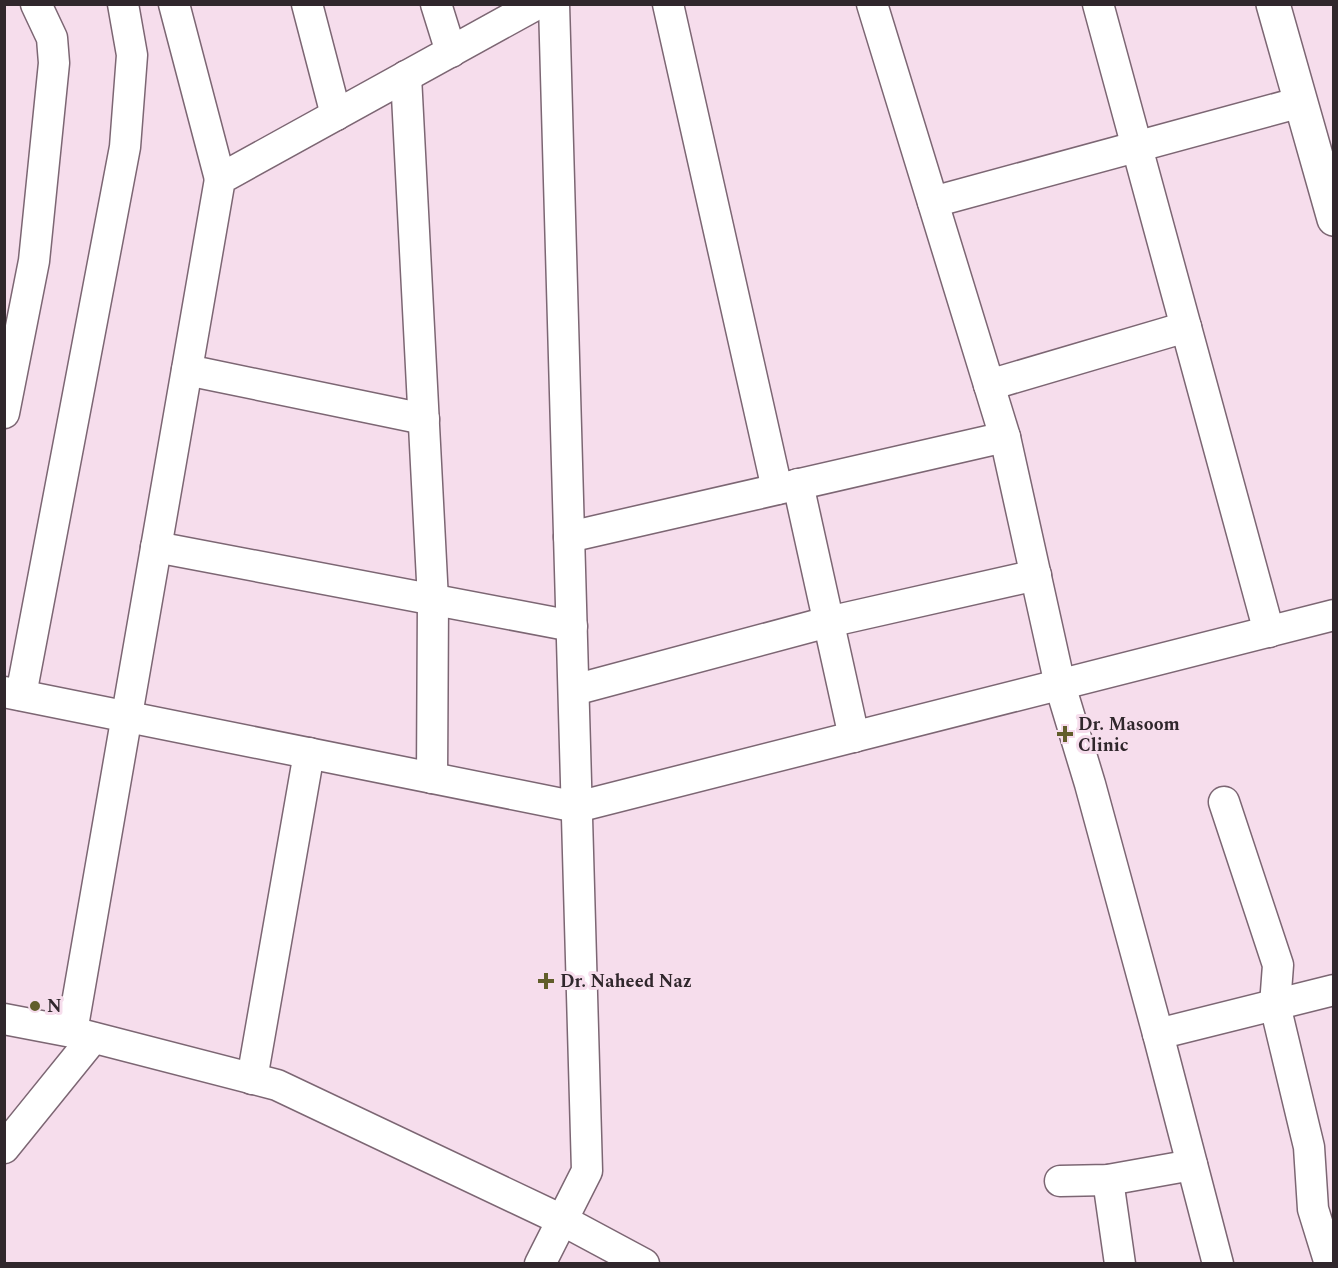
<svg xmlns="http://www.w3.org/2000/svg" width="1338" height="1268" font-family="Spectral,serif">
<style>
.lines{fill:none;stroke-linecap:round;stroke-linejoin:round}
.street-casing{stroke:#7c6673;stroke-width:33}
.secondary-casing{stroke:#7c6673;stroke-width:36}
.street{stroke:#fff;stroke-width:30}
.secondary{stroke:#fff;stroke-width:33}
.poi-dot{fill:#615d2a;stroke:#f6ddec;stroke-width:2}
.labels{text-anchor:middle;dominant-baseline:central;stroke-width:6;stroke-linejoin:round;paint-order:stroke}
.poi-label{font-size:18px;font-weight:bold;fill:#30272c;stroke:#f6ddec;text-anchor:start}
</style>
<rect width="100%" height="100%" fill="#f6ddec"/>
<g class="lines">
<defs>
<g id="street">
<path d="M174 4 220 179"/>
<path d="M307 4 336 115"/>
<path d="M436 4 451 52"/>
<path d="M668 4 777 489"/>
<path d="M872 4 1005 437 1060 685 1090 784 1158 1034"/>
<path d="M1098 4 1269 632"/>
<path d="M406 76 433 600 432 778"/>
<path d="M933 202 1301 102"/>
<path d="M187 370 424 419"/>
<path d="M989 385 1186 327"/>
<path d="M4 413 34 261 54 63 52 38 36 4"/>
<path d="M798 484 854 737"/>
<path d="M569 537 1005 437"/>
<path d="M156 547 572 626"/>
<path d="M574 690 828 622 1036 575"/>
<path d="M4 692 577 807 1334 615"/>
<path d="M21 695 125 147 132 55 123 4"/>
<path d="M1224 802 1278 965 1275 1005 1309 1147 1313 1209 1330 1264"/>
<path d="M4 1019 72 1032 277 1085 562 1220 644 1264"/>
<path d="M72 1032 220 179 537 4"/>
<path d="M252 1079 309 753"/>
<path d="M4 1148 93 1038"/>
<path d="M1108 1180 1120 1264"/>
<path d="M1060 1181 1108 1180 1192 1165"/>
<path d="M540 1264 587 1171 554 4"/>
<path d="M1218 1264 1158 1034 1334 990"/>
</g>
<path id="secondary" d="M1273 4 1334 219"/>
</defs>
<use href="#street" class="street-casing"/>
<use href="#secondary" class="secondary-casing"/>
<use href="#street" class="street"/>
<use href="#secondary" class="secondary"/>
</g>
<g class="poi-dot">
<path d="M1062 725h6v6h6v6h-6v6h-6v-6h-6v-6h6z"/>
<path d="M543 972h6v6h6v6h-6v6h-6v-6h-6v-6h6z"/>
<circle cx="35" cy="1006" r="6"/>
</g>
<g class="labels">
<g class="poi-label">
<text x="1078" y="724">Dr. Masoom<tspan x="1078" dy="21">Clinic</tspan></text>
<text x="560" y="981">Dr. Naheed Naz</text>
<text x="47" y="1006">N</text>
</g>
</g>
<rect width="1338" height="1268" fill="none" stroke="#30272c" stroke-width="12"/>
</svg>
